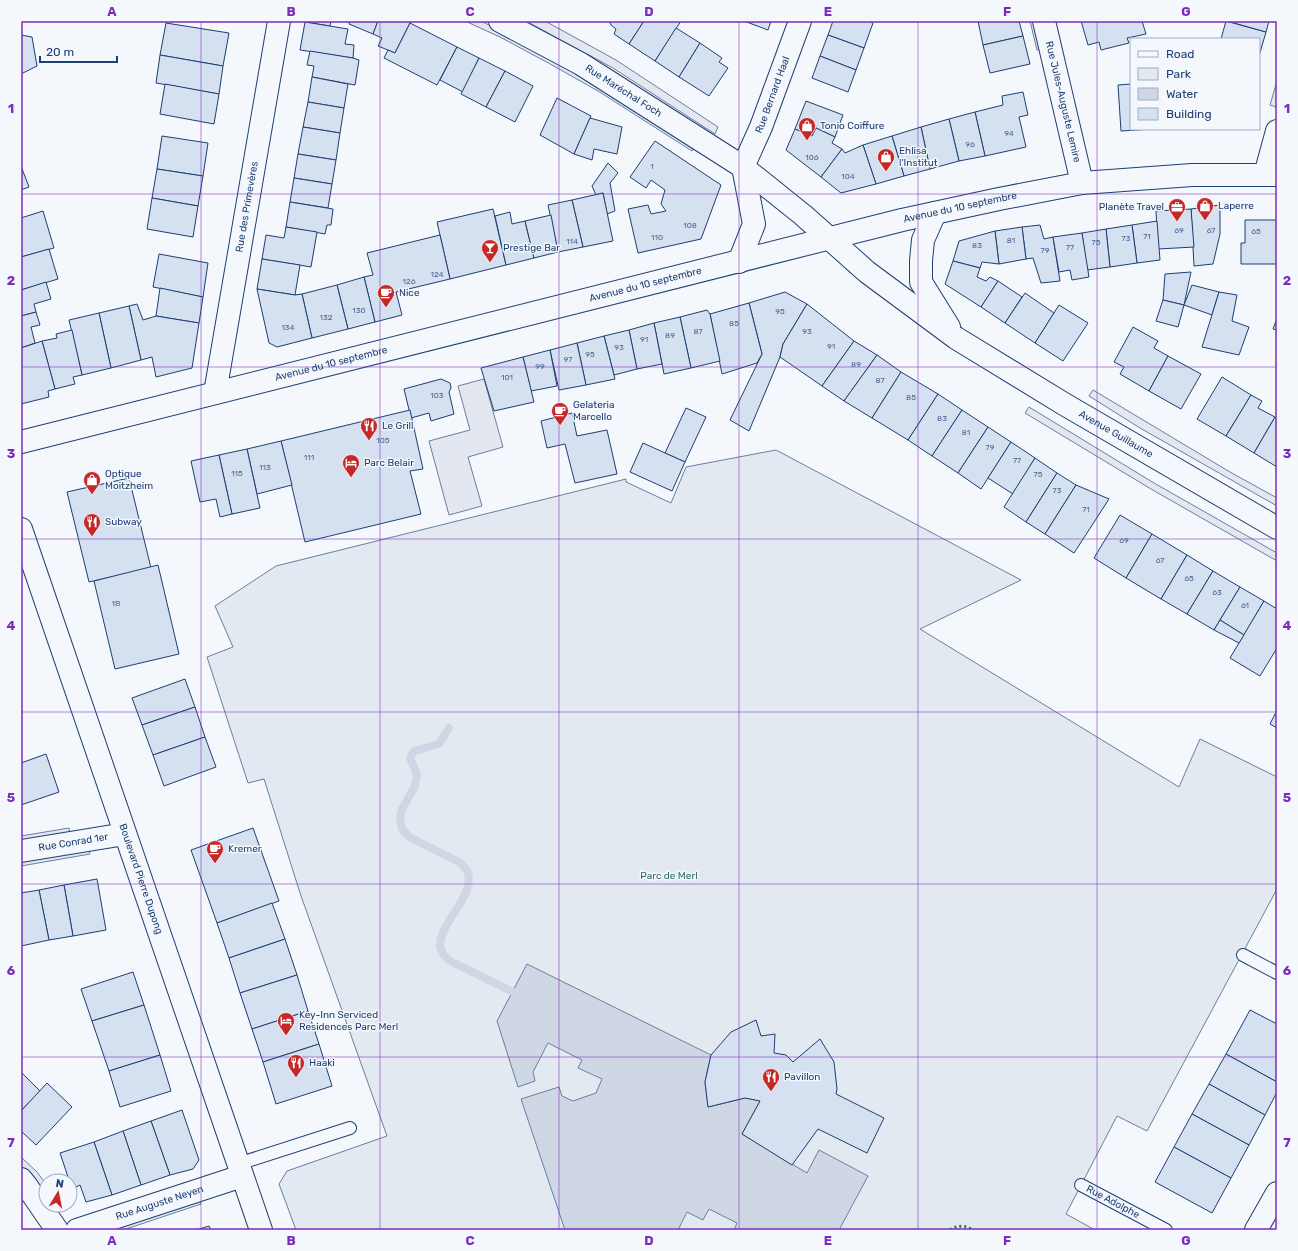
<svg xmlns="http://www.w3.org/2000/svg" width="1298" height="1251" font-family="Rubik,sans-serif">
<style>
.green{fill:#e3e9f0;stroke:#687fa3}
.parking{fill:#e3e8f0;stroke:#687fa3}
.water{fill:#cfd7e4;stroke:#687fa3}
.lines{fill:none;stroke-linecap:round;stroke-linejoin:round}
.stream{stroke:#cfd7e4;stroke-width:8}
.building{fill:#d5e0f0;stroke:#1d3f73}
.service-casing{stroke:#1d3f73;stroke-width:14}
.minor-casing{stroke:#1d3f73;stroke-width:24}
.tertiary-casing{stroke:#1d3f73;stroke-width:24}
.primary-casing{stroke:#1d3f73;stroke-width:24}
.service{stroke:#f4f7fb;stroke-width:12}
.minor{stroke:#f4f7fb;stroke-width:22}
.tertiary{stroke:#f4f7fb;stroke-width:22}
.primary{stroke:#f4f7fb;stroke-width:22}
.hedge{stroke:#2c6c60;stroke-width:3;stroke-dasharray:2 3;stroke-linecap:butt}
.grid{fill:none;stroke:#7b2cbf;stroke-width:1;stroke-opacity:0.55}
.labels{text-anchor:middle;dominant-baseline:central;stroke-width:3;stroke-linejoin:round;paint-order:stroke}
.number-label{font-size:8px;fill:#4b6792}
.street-label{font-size:10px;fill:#1d3f73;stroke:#f4f7fb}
.poi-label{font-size:10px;fill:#1d3f73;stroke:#f4f7fb;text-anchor:start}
.park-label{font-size:10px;fill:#2c6c60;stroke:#f4f7fb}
.neatline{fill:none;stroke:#7b2cbf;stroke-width:1.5}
.grid-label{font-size:13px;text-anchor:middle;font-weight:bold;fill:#7b2cbf}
</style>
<rect width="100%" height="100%" fill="#f4f7fb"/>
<path class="green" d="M776 450 1021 580 920 629 1179 787 1200 739 1277 777V889L1147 1131 1117 1116 1066 1214 1095 1230H296L279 1184 287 1171 387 1136 301 896 264 779 248 783 207 657 233 647 215 606 276 566 626 479V482L671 503 686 467Z"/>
<g class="parking">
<path d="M465 21H481L556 59 695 145 692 151 598 91 552 65 500 37Z"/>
<path d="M526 21H545L616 60 718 127 715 134 613 68Z"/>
<path d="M1030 21H1037L1044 49 1037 50Z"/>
<path d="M1277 81V105L1276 107 1270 105Z"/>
<path d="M484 379 503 447 468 457 482 506 449 515 429 441 470 430 458 386Z"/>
<path d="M1093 390 1230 472 1277 498V506L1140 428 1089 396Z"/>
<path d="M1029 407 1154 483 1277 553V561L1151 489 1025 413Z"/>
<path d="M69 828 70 834 21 842V836Z"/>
<path d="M89 848 90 854 21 866V860Z"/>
<path d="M21 1157 37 1172 46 1184V1197L32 1178 21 1167Z"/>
<path d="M199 1198 201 1204 123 1230H102Z"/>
</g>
<path class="water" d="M527 964 711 1055 705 1082 708 1107 745 1098 760 1101 742 1134 807 1173 819 1150 868 1176 839 1230H734L737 1223 709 1209 703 1220 687 1212 678 1230H565L521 1099 559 1087 562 1096 573 1101 596 1093 602 1079 578 1068 582 1060 548 1043 533 1072 535 1081 518 1087 497 1021Z"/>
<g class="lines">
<path class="stream" d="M449 728 439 744 414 751 410 758 417 774 415 786 402 809 400 819 402 829 409 837 461 863C462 865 465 868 467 870 479 898 428 930 443 954 445 957 448 959 450 961L513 992"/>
</g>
<g class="building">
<path d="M305 21H331L330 26 305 22Z"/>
<path d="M350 21H378L373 34 349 24Z"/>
<path d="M378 21H411L395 53 378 46 382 38 373 34Z"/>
<path d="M609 21H644L629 44 614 34 616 29 611 25Z"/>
<path d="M644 21H681L655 61 629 44Z"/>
<path d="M744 21H771L768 30Z"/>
<path d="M833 21H868L873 23 864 48 828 35Z"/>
<path d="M978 21H1019L1023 36 983 45Z"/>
<path d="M1081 21H1142L1146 34 1127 38 1129 43 1101 50 1099 42 1088 45Z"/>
<path d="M1226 21 1266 32 1259 56V39H1221Z"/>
<path d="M1227 21H1269L1266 32Z"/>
<path d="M305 22 348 29 345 44 354 45 353 58 300 50Z"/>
<path d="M166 23 229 33 223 66 160 55Z"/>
<path d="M410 23 457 47 437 85 384 58 388 50 395 53Z"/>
<path d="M676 28 700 43 679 77 655 61Z"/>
<path d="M21 35 32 37 37 66 21 74Z"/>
<path d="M828 35 864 48 856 70 820 56Z"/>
<path d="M1023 36 1030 64 990 73 983 45Z"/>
<path d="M700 43 722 58 719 62 728 68 709 96 679 77Z"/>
<path d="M457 47 479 58 463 92 440 80Z"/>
<path d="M310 51 353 58 359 60 355 85 312 77 314 66 307 65Z"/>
<path d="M160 55 223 66 219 94 156 83Z"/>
<path d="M820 56 856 70 848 92 812 78Z"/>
<path d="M479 58 505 71 486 107 461 94Z"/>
<path d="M505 71 533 86 515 122 486 107Z"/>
<path d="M312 77 348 84 344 108 308 102Z"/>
<path d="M165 84 219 94 214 124 160 114Z"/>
<path d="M1131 84V129H1152L1121 131 1118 85Z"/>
<path d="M1023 92 1028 115 1019 117 1026 147 985 156 975 112 1003 105 1002 96Z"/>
<path d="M557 98 591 116 574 154 540 135Z"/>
<path d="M806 101 843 115 835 137 816 128 812 136 795 129Z"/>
<path d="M308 102 344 108 340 133 303 127Z"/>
<path d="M975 112 985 156 959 161 949 119Z"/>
<path d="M590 118 622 127 617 154 594 149 592 160 574 154Z"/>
<path d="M949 119 959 161 930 169 921 127Z"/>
<path d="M303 127 340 133 336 160 298 154Z"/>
<path d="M921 127 930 169 904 176 892 136Z"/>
<path d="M816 128 835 137 832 143 842 149 821 177 786 150 795 129 812 136Z"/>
<path d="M162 136 208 143 203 176 157 169Z"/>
<path d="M892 136 904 176 876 184 863 145Z"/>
<path d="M655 141 721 185 701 239 638 253 628 209 648 205 651 214 666 211 661 204 665 190 651 180 646 188 630 177Z"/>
<path d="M863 145 876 184 841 193 821 177 842 149 845 153Z"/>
<path d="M298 154 336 160 332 184 294 178Z"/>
<path d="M608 163 618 173 610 183 615 211 607 214 603 193 596 195 592 186Z"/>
<path d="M21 166 29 187 21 190Z"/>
<path d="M157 169 203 176 198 206 152 198Z"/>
<path d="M294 178 332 184 328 208 290 202Z"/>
<path d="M603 193 613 241 583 247 572 200Z"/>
<path d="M152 198 198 206 193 237 147 229Z"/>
<path d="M572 200 583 247 558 252 548 205Z"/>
<path d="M290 202 333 209 331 225H327L325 234 286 227Z"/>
<path d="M1220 205V234L1213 264 1194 266 1191 209Z"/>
<path d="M493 209 506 265 450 279 437 222Z"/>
<path d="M1191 209 1194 247 1158 249 1156 211Z"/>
<path d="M43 211 54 248 21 257V218Z"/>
<path d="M510 212 512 224 525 221 534 258 506 265 495 216Z"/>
<path d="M551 215 558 252 534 258 525 221Z"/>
<path d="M1245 220H1277V264H1241V243H1245Z"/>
<path d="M1157 221 1160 260 1137 263 1132 225Z"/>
<path d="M1040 225 1044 239 1053 237 1060 281 1041 283 1033 258 1026 259 1022 227Z"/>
<path d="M1132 225 1137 263 1110 267 1106 229Z"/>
<path d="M286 227 317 232 311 267 262 259 266 235 284 238Z"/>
<path d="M1022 227 1026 259 999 264 995 231Z"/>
<path d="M1106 229 1110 267 1087 270 1082 233Z"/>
<path d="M995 231 999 264 982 262 980 268 953 261 959 241Z"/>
<path d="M1082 233 1089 277 1072 280 1070 270 1059 272 1053 237Z"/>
<path d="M440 235 450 279 396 292 402 315 375 322 364 277 373 275 367 253Z"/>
<path d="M49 249 58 279 21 290V257Z"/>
<path d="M159 254 208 263 203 297 153 287Z"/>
<path d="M262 259 300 265 295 295 257 289Z"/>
<path d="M953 261 980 268 977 277 986 281 990 277 998 281 981 307 945 284Z"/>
<path d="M1191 272 1184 305 1163 300 1165 274Z"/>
<path d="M364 277 375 322 348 329 337 285Z"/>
<path d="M998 281 1022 297 1005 323 981 307Z"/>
<path d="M46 282 51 299 34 304 36 312 21 316V290Z"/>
<path d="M337 285 348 329 312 338 302 294Z"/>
<path d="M1192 285 1219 292 1212 315 1184 305Z"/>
<path d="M160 288 203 297 199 323 156 316Z"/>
<path d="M257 289 295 295 302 294 312 338 277 347 269 343Z"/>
<path d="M785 292 807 304 783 344 780 357 749 431 730 420 762 354 749 303Z"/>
<path d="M1219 292 1237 295 1232 321 1249 327 1239 355 1202 347Z"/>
<path d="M1025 293 1054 313 1035 343 1005 323Z"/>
<path d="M1163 300 1184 305 1178 327 1156 321Z"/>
<path d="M749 303 762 354 757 363 722 374 710 314Z"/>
<path d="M137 304 143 320 156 316 199 323 192 368 156 377 152 357 141 360 129 306Z"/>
<path d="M807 304 854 341 822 386 780 357 783 344Z"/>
<path d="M1059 305 1088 323 1063 361 1035 343Z"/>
<path d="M129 306 141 360 111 368 99 313Z"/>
<path d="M707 310 710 314 720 361 691 368 680 317Z"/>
<path d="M36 312 40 325 31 327 35 343 21 348V316Z"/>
<path d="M99 313 111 368 82 375 69 320Z"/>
<path d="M680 317 691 368 664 374 654 323Z"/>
<path d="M1277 318V330L1273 329Z"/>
<path d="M654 323 662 364 637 369 629 330Z"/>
<path d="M1133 327 1158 341 1154 348 1168 356 1149 391 1120 374 1124 367 1114 362Z"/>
<path d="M72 330 82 375 73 377 75 384 55 389 42 341 57 338 56 334Z"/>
<path d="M629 330 637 369 614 375 604 336Z"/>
<path d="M604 336 615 379 586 385 577 343Z"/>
<path d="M42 341 55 389 48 391 49 397 21 404V348Z"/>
<path d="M854 341 877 355 844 401 822 386Z"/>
<path d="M577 343 586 385 559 390 550 350Z"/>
<path d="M550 350 557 386 531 391 523 357Z"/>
<path d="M877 355 901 372 872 418 844 401Z"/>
<path d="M1168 356 1201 374 1181 409 1149 391Z"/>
<path d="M523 357 534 402 494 411 481 368Z"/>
<path d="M901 372 938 394 908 440 872 418Z"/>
<path d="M1222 377 1251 395 1226 436 1197 419Z"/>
<path d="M441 379 450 383 451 388 449 392 454 414 431 421 429 413 411 418 404 389Z"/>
<path d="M938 394 962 410 932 456 908 440Z"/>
<path d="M1251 395 1262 401 1258 408 1275 417 1254 453 1226 436Z"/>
<path d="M686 408 706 417 685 462 665 453Z"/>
<path d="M410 410 423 469 410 471 421 514 305 542 281 441Z"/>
<path d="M962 410 988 427 958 473 932 456Z"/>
<path d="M572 413 577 436 607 430 617 474 575 483 565 444 547 448 541 421Z"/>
<path d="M1275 417 1277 419V467L1254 453Z"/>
<path d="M988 427 1011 442 981 489 958 473Z"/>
<path d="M281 441 292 485 257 494 247 449Z"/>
<path d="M1011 442 1035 458 1013 494 988 478Z"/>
<path d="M643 443 685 462 672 491 630 472Z"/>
<path d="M247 449 260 508 232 514 219 455Z"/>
<path d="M219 455 232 514 220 517 216 499 200 502 191 461Z"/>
<path d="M1035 458 1057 473 1026 522 1004 507Z"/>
<path d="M1057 473 1076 485 1045 534 1026 522Z"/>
<path d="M129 478 151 568 89 582 67 492Z"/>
<path d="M1076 485 1109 499 1074 553 1045 534Z"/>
<path d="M1120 515 1152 534 1126 578 1094 558Z"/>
<path d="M1152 534 1187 555 1161 599 1126 578Z"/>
<path d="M1187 555 1213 571 1187 614 1161 599Z"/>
<path d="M158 565 179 654 115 669 94 581Z"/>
<path d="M1213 571 1240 587 1214 630 1187 614Z"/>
<path d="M1240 587 1264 601 1244 635 1220 620Z"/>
<path d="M1264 601 1277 609V648L1260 676 1230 658Z"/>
<path d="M1220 620 1244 635 1239 643 1214 630Z"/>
<path d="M185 679 195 707 142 725 132 698Z"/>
<path d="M195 707 205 737 153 755 142 725Z"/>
<path d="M1277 710V728L1270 724Z"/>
<path d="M205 737 216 767 164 786 153 755Z"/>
<path d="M46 754 59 792 21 805V763Z"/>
<path d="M253 828 279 901 217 923 191 850Z"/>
<path d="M97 879 106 930 73 936 64 885Z"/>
<path d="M64 885 73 936 49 940 39 890Z"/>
<path d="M39 890 49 940 21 946V893Z"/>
<path d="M272 903 285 939 229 958 217 923Z"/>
<path d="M285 939 297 975 240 993 229 958Z"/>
<path d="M133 972 144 1005 92 1021 81 989Z"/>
<path d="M297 975 308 1011 252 1029 240 993Z"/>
<path d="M144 1005 160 1055 109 1071 92 1021Z"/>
<path d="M1250 1010 1277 1024V1082L1226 1054Z"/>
<path d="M308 1011 319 1044 263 1062 252 1029Z"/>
<path d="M756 1020 761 1036 775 1034 774 1053 786 1055 793 1062 820 1039 834 1062 837 1089 836 1094 884 1118 867 1153 818 1129 792 1165 742 1134 760 1101 745 1098 708 1107 705 1082 711 1055 731 1032Z"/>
<path d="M319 1044 332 1086 276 1104 263 1062Z"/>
<path d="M1226 1054 1277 1082V1092L1265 1115 1209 1084Z"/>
<path d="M160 1055 171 1091 120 1107 109 1071Z"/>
<path d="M21 1072 40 1091 21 1111Z"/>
<path d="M47 1083 72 1107 36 1145 21 1131V1111Z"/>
<path d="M1209 1084 1265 1115 1249 1145 1192 1114Z"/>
<path d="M182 1110 199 1160 193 1169 170 1175 151 1121Z"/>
<path d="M1192 1114 1249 1145 1231 1178 1174 1147Z"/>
<path d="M151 1121 170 1175 141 1185 123 1131Z"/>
<path d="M123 1131 141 1185 112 1195 94 1142Z"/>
<path d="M94 1142 112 1195 86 1202 80 1185 72 1189 60 1153Z"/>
<path d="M1174 1147 1231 1178 1212 1213 1155 1182Z"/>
<path d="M209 1226 211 1230H196Z"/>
</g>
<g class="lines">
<defs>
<g id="service">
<path d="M1243 955 1277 973"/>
<path d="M238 1164 350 1128"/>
<path id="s1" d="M1081 1185 1166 1230"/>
</g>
<g id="minor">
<path id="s2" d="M500 21 581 64 743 167 803 215 830 239"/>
<path id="s3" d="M1044 21 1082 183"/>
<path id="s4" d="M743 167 761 127 800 21"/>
<path d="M1265 175 1277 131"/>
<path d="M739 262 754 224 743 167"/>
<path id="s5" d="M215 393 279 21"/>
<path id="s6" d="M21 851 125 834"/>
<path d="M21 1179 26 1185 57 1230"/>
<path id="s7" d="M77 1230 242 1176"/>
<path d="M1256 1230 1277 1193"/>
</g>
<g id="tertiary">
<path id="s8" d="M21 529 261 1230"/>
</g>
<g id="primary">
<path d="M935 213 923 240 921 261V282L949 327"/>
<path id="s9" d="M830 239 867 272 956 338 1064 404 1277 528"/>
<path id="s10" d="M21 442 902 220 999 199 1082 183 1192 175H1277"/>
</g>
</defs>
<use href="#service" class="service-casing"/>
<use href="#minor" class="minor-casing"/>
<use href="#tertiary" class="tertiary-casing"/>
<use href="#primary" class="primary-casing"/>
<use href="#service" class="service"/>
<use href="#minor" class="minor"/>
<use href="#tertiary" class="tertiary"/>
<use href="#primary" class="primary"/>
<path class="hedge" d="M950 1230C958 1225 965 1225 973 1230"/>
</g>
<path class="grid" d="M201 21V1230M380 21V1230M559 21V1230M739 21V1230M918 21V1230M1097 21V1230M21 194H1277M21 367H1277M21 539H1277M21 712H1277M21 884H1277M21 1057H1277"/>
<defs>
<symbol id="shop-pin" viewBox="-11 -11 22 30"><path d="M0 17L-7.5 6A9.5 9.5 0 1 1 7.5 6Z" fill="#c62828" stroke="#f4f7fb"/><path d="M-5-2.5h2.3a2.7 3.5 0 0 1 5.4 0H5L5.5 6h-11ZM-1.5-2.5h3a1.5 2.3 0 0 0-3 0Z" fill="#fff"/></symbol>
<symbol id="office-pin" viewBox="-11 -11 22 30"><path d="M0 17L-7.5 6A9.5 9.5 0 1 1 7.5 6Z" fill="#c62828" stroke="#f4f7fb"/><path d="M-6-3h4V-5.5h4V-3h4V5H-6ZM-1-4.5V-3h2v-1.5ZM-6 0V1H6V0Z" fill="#fff"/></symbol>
<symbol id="bar-pin" viewBox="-11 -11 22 30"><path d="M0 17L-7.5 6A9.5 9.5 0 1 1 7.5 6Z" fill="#c62828" stroke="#f4f7fb"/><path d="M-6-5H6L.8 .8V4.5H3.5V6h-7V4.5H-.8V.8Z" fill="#fff"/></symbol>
<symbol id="cafe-pin" viewBox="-11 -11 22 30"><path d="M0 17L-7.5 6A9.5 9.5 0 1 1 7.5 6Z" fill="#c62828" stroke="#f4f7fb"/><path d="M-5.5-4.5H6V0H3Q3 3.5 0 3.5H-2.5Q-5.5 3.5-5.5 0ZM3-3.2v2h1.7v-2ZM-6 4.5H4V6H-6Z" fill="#fff"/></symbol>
<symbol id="restaurant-pin" viewBox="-11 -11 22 30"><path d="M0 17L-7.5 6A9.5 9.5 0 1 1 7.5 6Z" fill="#c62828" stroke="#f4f7fb"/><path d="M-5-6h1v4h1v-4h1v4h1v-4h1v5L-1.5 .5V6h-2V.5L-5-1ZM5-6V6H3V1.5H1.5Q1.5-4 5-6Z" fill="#fff"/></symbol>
<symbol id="hotel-pin" viewBox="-11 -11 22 30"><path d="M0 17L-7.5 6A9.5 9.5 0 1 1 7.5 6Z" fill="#c62828" stroke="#f4f7fb"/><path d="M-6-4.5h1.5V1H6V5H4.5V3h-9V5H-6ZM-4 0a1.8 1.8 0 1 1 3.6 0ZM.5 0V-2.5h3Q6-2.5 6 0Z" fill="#fff"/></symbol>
</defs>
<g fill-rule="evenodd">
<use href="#shop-pin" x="797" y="116" width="20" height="27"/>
<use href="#shop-pin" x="876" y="147" width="20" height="27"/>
<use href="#shop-pin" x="1195" y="196" width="20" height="27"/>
<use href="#office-pin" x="1167" y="197" width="20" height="27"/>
<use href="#bar-pin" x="480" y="238" width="20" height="27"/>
<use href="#cafe-pin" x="376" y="283" width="20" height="27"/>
<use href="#cafe-pin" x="550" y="401" width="20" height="27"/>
<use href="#restaurant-pin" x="359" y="416" width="20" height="27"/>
<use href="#hotel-pin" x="341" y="453" width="20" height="27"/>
<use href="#shop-pin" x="82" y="470" width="20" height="27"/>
<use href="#restaurant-pin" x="82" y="512" width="20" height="27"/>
<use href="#cafe-pin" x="205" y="839" width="20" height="27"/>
<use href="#hotel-pin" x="276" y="1011" width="20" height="27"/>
<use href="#restaurant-pin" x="286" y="1053" width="20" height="27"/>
<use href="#restaurant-pin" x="761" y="1067" width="20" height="27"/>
</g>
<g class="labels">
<g class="number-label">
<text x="1009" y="133">94</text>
<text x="970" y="144">96</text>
<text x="812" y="157">106</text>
<text x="652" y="166">1</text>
<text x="848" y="176">104</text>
<text x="690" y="225">108</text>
<text x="1179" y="230">69</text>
<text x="1211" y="230">67</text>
<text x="1256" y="231">65</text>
<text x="1147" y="236">71</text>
<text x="657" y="237">110</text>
<text x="1126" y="238">73</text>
<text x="1011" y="240">81</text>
<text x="572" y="241">114</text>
<text x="1096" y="242">75</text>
<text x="977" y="245">83</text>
<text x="1070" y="247">77</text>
<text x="1045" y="250">79</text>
<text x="437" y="274">124</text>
<text x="409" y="281">126</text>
<text x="359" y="310">130</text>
<text x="780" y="311">95</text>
<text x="326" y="317">132</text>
<text x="734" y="323">85</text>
<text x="288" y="327">134</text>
<text x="698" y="331">87</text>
<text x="807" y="331">93</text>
<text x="670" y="335">89</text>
<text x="644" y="339">91</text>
<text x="831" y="346">91</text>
<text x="619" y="347">93</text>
<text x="590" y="354">95</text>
<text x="568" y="359">97</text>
<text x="856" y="364">89</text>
<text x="540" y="366">99</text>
<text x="507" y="377">101</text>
<text x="880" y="380">87</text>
<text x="437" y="395">103</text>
<text x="911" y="397">85</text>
<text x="942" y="418">83</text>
<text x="966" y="432">81</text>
<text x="383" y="440">105</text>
<text x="990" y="447">79</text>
<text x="309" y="457">111</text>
<text x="1017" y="460">77</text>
<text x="265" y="467">113</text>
<text x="237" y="473">115</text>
<text x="1038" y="474">75</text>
<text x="1057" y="490">73</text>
<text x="1086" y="509">71</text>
<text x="1124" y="540">69</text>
<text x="1160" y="560">67</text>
<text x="1189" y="578">65</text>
<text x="1217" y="592">63</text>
<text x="116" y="603">1B</text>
<text x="1245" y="605">61</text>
</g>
<g class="street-label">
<text stroke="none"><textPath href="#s2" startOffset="142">Rue Maréchal Foch</textPath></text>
<text stroke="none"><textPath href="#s4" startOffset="78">Rue Bernard Haal</textPath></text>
<text stroke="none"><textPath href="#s3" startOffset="83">Rue Jules-Auguste Lemire</textPath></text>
<text stroke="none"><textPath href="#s5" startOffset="189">Rue des Primevères</textPath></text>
<text stroke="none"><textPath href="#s10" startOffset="968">Avenue du 10 septembre</textPath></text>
<text stroke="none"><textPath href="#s10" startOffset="644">Avenue du 10 septembre</textPath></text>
<text stroke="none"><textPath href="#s10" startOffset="320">Avenue du 10 septembre</textPath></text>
<text stroke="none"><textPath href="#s9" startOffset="347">Avenue Guillaume</textPath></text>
<text stroke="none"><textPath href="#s6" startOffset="53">Rue Conrad 1er</textPath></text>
<text stroke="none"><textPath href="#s8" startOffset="370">Boulevard Pierre Dupong</textPath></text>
<text stroke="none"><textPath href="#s1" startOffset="36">Rue Adolphe</textPath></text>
<text stroke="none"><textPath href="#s7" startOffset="87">Rue Auguste Neyen</textPath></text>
</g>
<g class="poi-label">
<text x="820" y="126">Tonio Coiffure</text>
<text x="899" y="151">Ehlisa<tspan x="899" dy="12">l'Institut</tspan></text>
<text x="1218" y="206">Laperre</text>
<text x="1164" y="207" text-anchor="end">Planète Travel</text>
<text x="503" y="248">Prestige Bar</text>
<text x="399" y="293">Nice</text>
<text x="573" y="405">Gelateria<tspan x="573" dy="12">Marcello</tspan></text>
<text x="382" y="426">Le Grill</text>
<text x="364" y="463">Parc Belair</text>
<text x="105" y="474">Optique<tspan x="105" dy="12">Moitzheim</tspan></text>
<text x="105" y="522">Subway</text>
<text x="228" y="849">Kremer</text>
<text x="299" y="1015">Key-Inn Serviced<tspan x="299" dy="12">Residences Parc Merl</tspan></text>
<text x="309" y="1063">Haaki</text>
<text x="784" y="1077">Pavillon</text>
</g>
<g class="park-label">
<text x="669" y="876">Parc de Merl</text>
</g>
</g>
<rect width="1298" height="1251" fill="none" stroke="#f4f7fb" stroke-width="44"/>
<rect x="1130" y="38" width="130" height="92" fill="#f4f7fb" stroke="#9eadc5"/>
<rect x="1138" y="51" width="20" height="6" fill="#f4f7fb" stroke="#9eadc5"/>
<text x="1166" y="58" font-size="12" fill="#1d3f73">Road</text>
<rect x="1138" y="68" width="20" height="12" fill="#e3e9f0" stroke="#9eadc5"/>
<text x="1166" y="78" font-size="12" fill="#1d3f73">Park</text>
<rect x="1138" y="88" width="20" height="12" fill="#cfd7e4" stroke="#9eadc5"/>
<text x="1166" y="98" font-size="12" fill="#1d3f73">Water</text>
<rect x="1138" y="108" width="20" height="12" fill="#d5e0f0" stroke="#9eadc5"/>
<text x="1166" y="118" font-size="12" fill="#1d3f73">Building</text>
<g transform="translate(58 1193) rotate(10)"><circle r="19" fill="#f4f7fb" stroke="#9eadc5"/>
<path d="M0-3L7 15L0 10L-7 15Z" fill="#c62828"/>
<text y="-6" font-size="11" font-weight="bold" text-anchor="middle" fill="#1d3f73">N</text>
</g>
<path d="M40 56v6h77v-6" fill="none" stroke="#1d3f73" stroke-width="2"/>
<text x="46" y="56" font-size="12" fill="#1d3f73" stroke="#f4f7fb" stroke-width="3" paint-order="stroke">20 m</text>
<rect x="22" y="22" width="1254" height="1207" class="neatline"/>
<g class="grid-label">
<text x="112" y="16">A</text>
<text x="291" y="16">B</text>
<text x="470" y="16">C</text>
<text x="649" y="16">D</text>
<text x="828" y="16">E</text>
<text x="1007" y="16">F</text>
<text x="1186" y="16">G</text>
<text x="11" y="113">1</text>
<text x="1287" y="113">1</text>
<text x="11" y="285">2</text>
<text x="1287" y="285">2</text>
<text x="11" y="458">3</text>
<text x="1287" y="458">3</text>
<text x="11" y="630">4</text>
<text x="1287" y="630">4</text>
<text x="11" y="802">5</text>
<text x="1287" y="802">5</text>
<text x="11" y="975">6</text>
<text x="1287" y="975">6</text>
<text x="11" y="1147">7</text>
<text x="1287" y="1147">7</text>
<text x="112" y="1245">A</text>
<text x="291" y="1245">B</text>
<text x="470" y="1245">C</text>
<text x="649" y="1245">D</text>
<text x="828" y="1245">E</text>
<text x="1007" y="1245">F</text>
<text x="1186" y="1245">G</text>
</g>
</svg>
